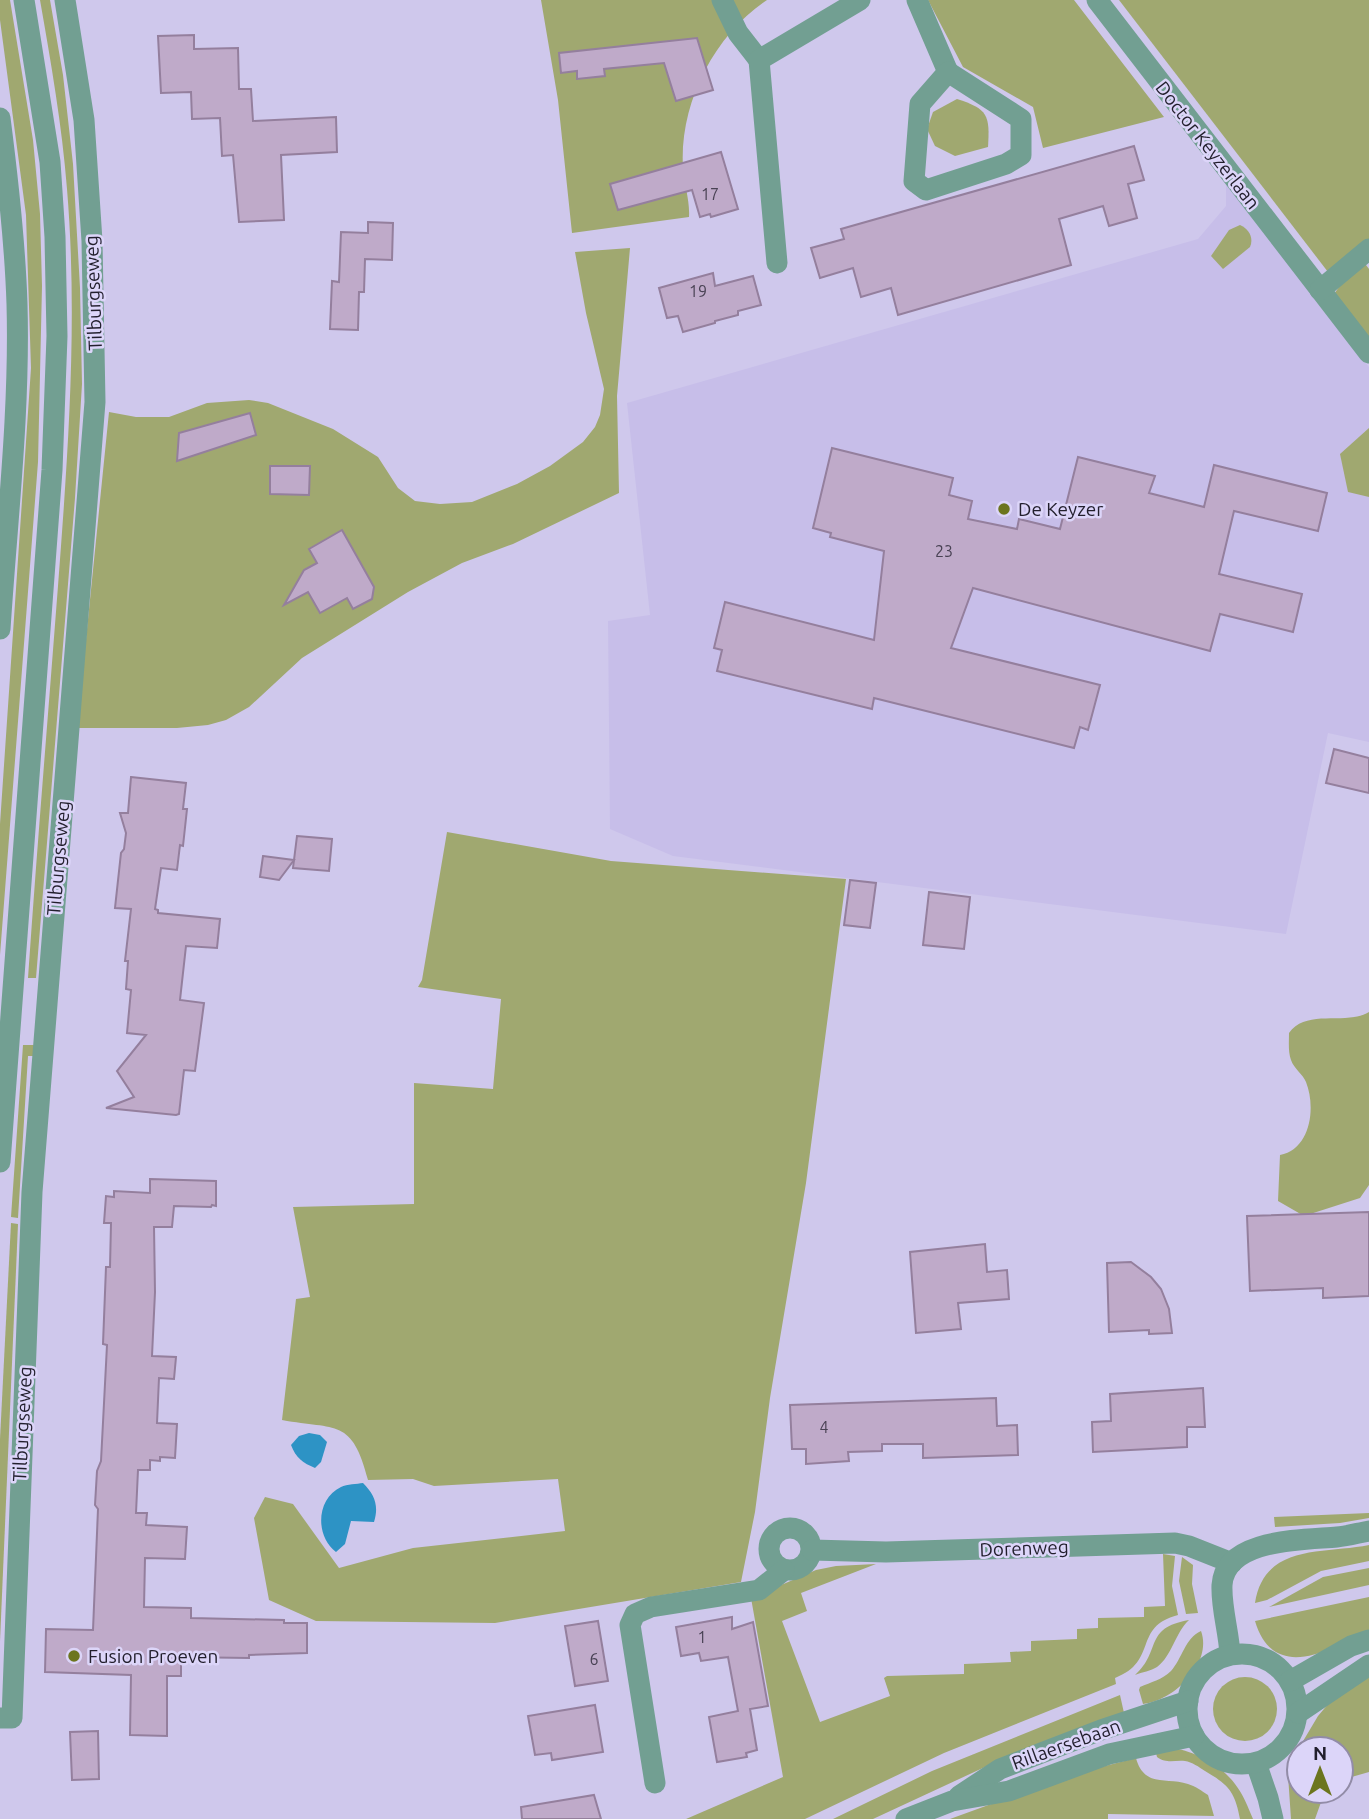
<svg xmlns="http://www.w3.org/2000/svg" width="1369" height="1819" font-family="Ubuntu,sans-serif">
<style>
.built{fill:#c7bee9}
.green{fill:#a0a870}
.water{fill:#2d93c5}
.building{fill:#bfaac9;stroke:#947f9d;stroke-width:2}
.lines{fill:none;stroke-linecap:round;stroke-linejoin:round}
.minor{stroke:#729f92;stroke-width:21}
.tertiary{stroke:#729f92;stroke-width:21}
.poi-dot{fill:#6c751e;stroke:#dcd5f9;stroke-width:2.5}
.labels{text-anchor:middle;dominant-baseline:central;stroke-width:5;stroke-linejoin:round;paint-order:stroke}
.number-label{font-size:16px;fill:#494254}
.street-label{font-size:19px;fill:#221f2d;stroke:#dcd5f9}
.poi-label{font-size:19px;fill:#221f2d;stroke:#dcd5f9;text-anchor:start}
</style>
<rect width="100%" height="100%" fill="#cfc8ec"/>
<path class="built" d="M1226 184 1369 367V742L1328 733 1286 934 673 856 610 829 608 621 650 615 627 403 1198 239 1226 206Z"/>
<g class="green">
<path d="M0 0H10L33 140 40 214 42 286 38 462 0 955V824L31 368 26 215 0 20Z"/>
<path d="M40 0H50L63 75 73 164 80 288 82 384 75 498 36 978H28C37 847 48 717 58 586 68 454 78 321 67 189 62 125 51 63 40 0Z"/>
<path d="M541 0H767C714 35 679 104 683 168 684 184 690 200 689 217L572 233 558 100Z"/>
<path d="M928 0H1074L1164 117 1043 148 1033 107 963 67Z"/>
<path d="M1119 0H1369V241L1328 272Z"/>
<path d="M957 99C988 109 990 115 988 147L955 156 935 146 927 129 933 112Z"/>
<path d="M1240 225C1249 229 1254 238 1250 247L1223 269 1211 256 1229 230Z"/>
<path d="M630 248 617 396 619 493 513 544 462 563 408 592 302 658 249 707 226 720 208 725 177 728H77L109 412 136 417H169L207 403 249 400 268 403 333 429 378 457 398 488 415 501 440 504 472 502 517 484 550 466 583 442 595 427 600 415 604 389 586 313 575 252Z"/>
<path d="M1363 261 1369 269V339L1334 294 1344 280Z"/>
<path d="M1369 428V497L1348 492 1340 454Z"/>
<path d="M447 832 611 861 846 879 806 1183 770 1398 755 1512 741 1582 495 1623 316 1621 269 1600 254 1518 265 1497 293 1504 339 1568 413 1548 565 1531 558 1479 434 1486 413 1479 368 1480C352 1418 337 1430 282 1420L296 1299 310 1297 293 1207 414 1204V1083L493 1089 501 999 418 987 422 980Z"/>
<path d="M1369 1012V1185L1360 1198 1304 1216 1278 1201 1280 1155C1311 1149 1316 1107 1306 1082 1303 1074 1294 1069 1291 1060 1288 1052 1289 1042 1289 1033 1307 1008 1345 1026 1369 1012Z"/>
<path d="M23 1045H36L34 1056H28L18 1218 11 1217Z"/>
<path d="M11 1223 18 1224 0 1641V1439Z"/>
<path d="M1369 1513V1518L1340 1523 1275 1527 1274 1517Z"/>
<path d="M1369 1545V1561L1321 1571 1267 1600 1255 1603C1264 1543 1325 1554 1369 1545Z"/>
<path d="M1163 1554 1175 1556 1172 1586 1178 1615C1132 1627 1159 1661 1115 1678L1116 1684 944 1753 805 1819H686L783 1777 751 1598 816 1570 836 1566 876 1564 801 1593 807 1611 782 1621 820 1722 890 1696 884 1678 887 1676 964 1674V1664L1011 1662 1010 1652 1031 1651V1641L1077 1639V1629L1098 1628V1618L1144 1617V1607L1165 1606Z"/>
<path d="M1182 1557 1193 1565 1192 1584 1198 1613 1186 1614 1179 1581Z"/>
<path d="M1369 1568V1585L1269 1607 1323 1577Z"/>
<path d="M1369 1597V1632C1330 1649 1274 1684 1255 1621Z"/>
<path d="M1189 1620C1175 1633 1172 1656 1157 1667 1151 1671 1142 1672 1135 1675 1162 1651 1143 1628 1189 1620Z"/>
<path d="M1201 1631C1213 1664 1173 1701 1143 1704L1139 1690 1140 1687C1151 1682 1162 1680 1171 1671 1182 1659 1185 1638 1201 1631Z"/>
<path d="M1369 1674V1772L1341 1780V1749H1299V1791H1325L1315 1819H1291L1288 1775 1293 1758 1318 1716 1329 1703Z"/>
<circle cx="1245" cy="1709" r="32"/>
<path d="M1120 1695 1124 1713 985 1767 873 1819H833L932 1771Z"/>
<path d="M1178 1749C1198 1753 1223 1767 1235 1784 1243 1794 1248 1807 1253 1819H1240C1235 1792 1229 1785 1205 1771 1199 1767 1192 1762 1185 1761 1174 1760 1167 1764 1157 1757L1156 1753Z"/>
<path d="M1136 1758C1144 1788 1167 1777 1188 1784 1195 1786 1202 1791 1208 1795L1214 1816 1108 1814V1819H950L1074 1774Z"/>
</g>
<g class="water">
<path d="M309 1433 320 1435 327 1442 321 1462 315 1468C303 1463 296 1458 291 1445L299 1436Z"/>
<path d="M363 1483C375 1495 379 1506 374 1522L351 1521 345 1544 336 1552C315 1536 316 1499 341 1487 347 1484 357 1484 363 1483Z"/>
</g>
<g class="building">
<path d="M194 35V49L238 48 239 89H251L253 121 336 117 337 152 281 155 284 220 239 222 233 155 222 156 220 118 192 119 191 92 161 93 158 36Z"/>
<path d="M697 38 713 90 676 101 664 63 604 69 605 76 577 79V71L561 73 559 53Z"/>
<path d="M1134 146 1144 180 1128 184 1137 218 1109 226 1103 206 1059 219 1071 265 898 315 891 288 861 297 853 268 820 278 811 248 844 239 841 229Z"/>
<path d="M721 152 738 209 711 217 710 214 700 217 692 190 618 210 610 184Z"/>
<path d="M368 222 393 223 392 260 365 259 364 292H359L358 330 330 329 332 281 339 282 341 232 368 233Z"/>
<path d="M713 273 715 286 753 276 761 305 738 311V315L715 321V323L683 332 678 316 667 318 659 288Z"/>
<path d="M250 413 256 435 177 461 179 433Z"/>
<path d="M832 448 953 478 949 495 972 501 968 519 1017 529 1019 519 1060 529 1078 457 1155 476 1149 493 1204 507 1214 465 1327 493 1318 531 1234 511 1219 574 1302 594 1293 632 1220 614 1210 651 973 588 951 648 1100 685 1088 730 1080 727 1074 748 874 698 872 709 717 671 722 650 714 648 725 602 874 640 884 551 830 537 831 533 813 528Z"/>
<path d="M270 466H310L309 495 270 494Z"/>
<path d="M342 530 374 587 372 599 353 609 347 598 320 613 308 592 284 605 304 570 317 563 309 549Z"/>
<path d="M1334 749 1369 758V793L1326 783Z"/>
<path d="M131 777 186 783 183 809H187L183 846 180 845 177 870 161 868 155 909 158 910V913L220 919 217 948 186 946 180 1000 204 1003 195 1071 184 1070 179 1114 176 1115 106 1108 134 1097 117 1071 146 1035 127 1033 131 990 126 989 128 961H125L131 909 115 908 121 853 124 849 126 833 120 813H128Z"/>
<path d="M297 836 332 839 329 871 293 868Z"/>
<path d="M263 856 294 860 279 880 260 877Z"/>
<path d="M850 880 876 883 870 928 844 925Z"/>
<path d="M929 892 970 897 964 949 923 945Z"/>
<path d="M150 1179 216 1181V1206L212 1205 211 1207 174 1206 172 1227H154L155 1292 152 1356 176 1357 174 1379 159 1378 157 1423 177 1424 175 1458 160 1457V1461L150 1460V1470H138L136 1513H147L146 1525 187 1527 185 1559 145 1558 144 1607 191 1608V1618L284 1620V1623H307V1653L249 1655V1658L181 1657V1676H167V1736L130 1735 131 1675 45 1672 46 1629 93 1630 98 1509 95 1505 97 1471 101 1461 107 1345 103 1344 106 1267H110L111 1223H104L106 1196 114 1197V1191L150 1193Z"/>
<path d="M1369 1212V1296L1323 1298V1288L1250 1291 1247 1216Z"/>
<path d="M985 1244 987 1272 1007 1270 1009 1299 958 1303 961 1329 916 1333 910 1252Z"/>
<path d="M1131 1262 1151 1277 1161 1289 1169 1309 1172 1333 1149 1334V1330L1109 1332 1107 1263Z"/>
<path d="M1203 1388 1205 1427H1187V1447L1093 1452 1092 1422 1111 1421 1110 1394Z"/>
<path d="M996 1398 997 1426 1017 1425 1018 1455 923 1458V1444H882V1451L848 1452 849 1461 806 1464V1449H792L790 1405Z"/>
<path d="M732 1617V1629L753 1622 768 1706 750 1709 757 1750 746 1753 747 1757 717 1762 709 1717 738 1711 728 1657 701 1661 699 1653 681 1656 676 1627Z"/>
<path d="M598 1621 608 1681 575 1686 565 1626Z"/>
<path d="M595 1705 603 1752 552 1760 551 1753 535 1755 528 1716Z"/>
<path d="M98 1731 99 1779 72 1780 70 1732Z"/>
<path d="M594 1795 601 1819H522L521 1807Z"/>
</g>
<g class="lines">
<g class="minor">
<path d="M722 0 738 33 759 60"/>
<path d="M917 0 948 72"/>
<path d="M1097 0 1369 353"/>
<path d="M948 72 1021 119V155L1006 164 926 190 914 181 920 104Z"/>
<path d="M0 118C8 180 15 241 17 304 20 412 7 521 0 629"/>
<path d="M777 263 759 60 860 0"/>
<path d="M1320 290 1369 249"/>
<circle cx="790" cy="1549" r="21"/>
<path d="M812 1550 886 1552 1175 1543 1189 1546 1232 1563"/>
<path d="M1230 1655C1229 1632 1221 1608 1222 1585 1225 1538 1304 1540 1337 1537 1348 1536 1358 1533 1369 1531"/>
<path d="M0 1718H12L32 1192 95 402 92 241 84 120 65 0"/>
<path d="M1256 1763 1268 1798 1273 1819"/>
<path d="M655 1783 630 1625 635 1614 651 1607 759 1590 784 1570"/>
</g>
<g class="tertiary">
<path d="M0 1162 52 470 57 336 55 237 50 162 24 0"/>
<circle cx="1242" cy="1709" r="55"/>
<path d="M1290 1681 1351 1646 1369 1640"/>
<path d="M1298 1713 1369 1665"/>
<path d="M959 1796 1000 1769 1101 1730 1188 1701"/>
<path d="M906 1819 952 1801 1009 1791 1109 1754 1194 1736"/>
</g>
</g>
<g class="poi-dot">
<circle cx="1004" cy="509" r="7"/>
<circle cx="74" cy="1656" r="7"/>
</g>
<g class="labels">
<g class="number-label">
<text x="710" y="194">17</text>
<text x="698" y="291">19</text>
<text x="944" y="551">23</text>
<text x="824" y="1427">4</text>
<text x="702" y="1637">1</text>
<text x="594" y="1659">6</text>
</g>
<g class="street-label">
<text transform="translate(1208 145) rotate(52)">Doctor Keyzerlaan</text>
<text transform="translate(93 293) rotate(-92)">Tilburgseweg</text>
<text transform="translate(58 858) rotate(-85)">Tilburgseweg</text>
<text transform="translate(22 1424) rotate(-87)">Tilburgseweg</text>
<text transform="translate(1024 1548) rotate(-2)">Dorenweg</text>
<text transform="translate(1066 1744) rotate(-20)">Rillaersebaan</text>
</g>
<g class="poi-label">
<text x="1018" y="509">De Keyzer</text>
<text x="88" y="1656">Fusion Proeven</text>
</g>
</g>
<g transform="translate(1320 1770)"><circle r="33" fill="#dcd5f9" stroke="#928ca7" stroke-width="2"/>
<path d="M0-5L12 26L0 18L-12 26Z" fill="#6c751e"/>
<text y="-10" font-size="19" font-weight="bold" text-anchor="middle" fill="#221f2d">N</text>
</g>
</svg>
